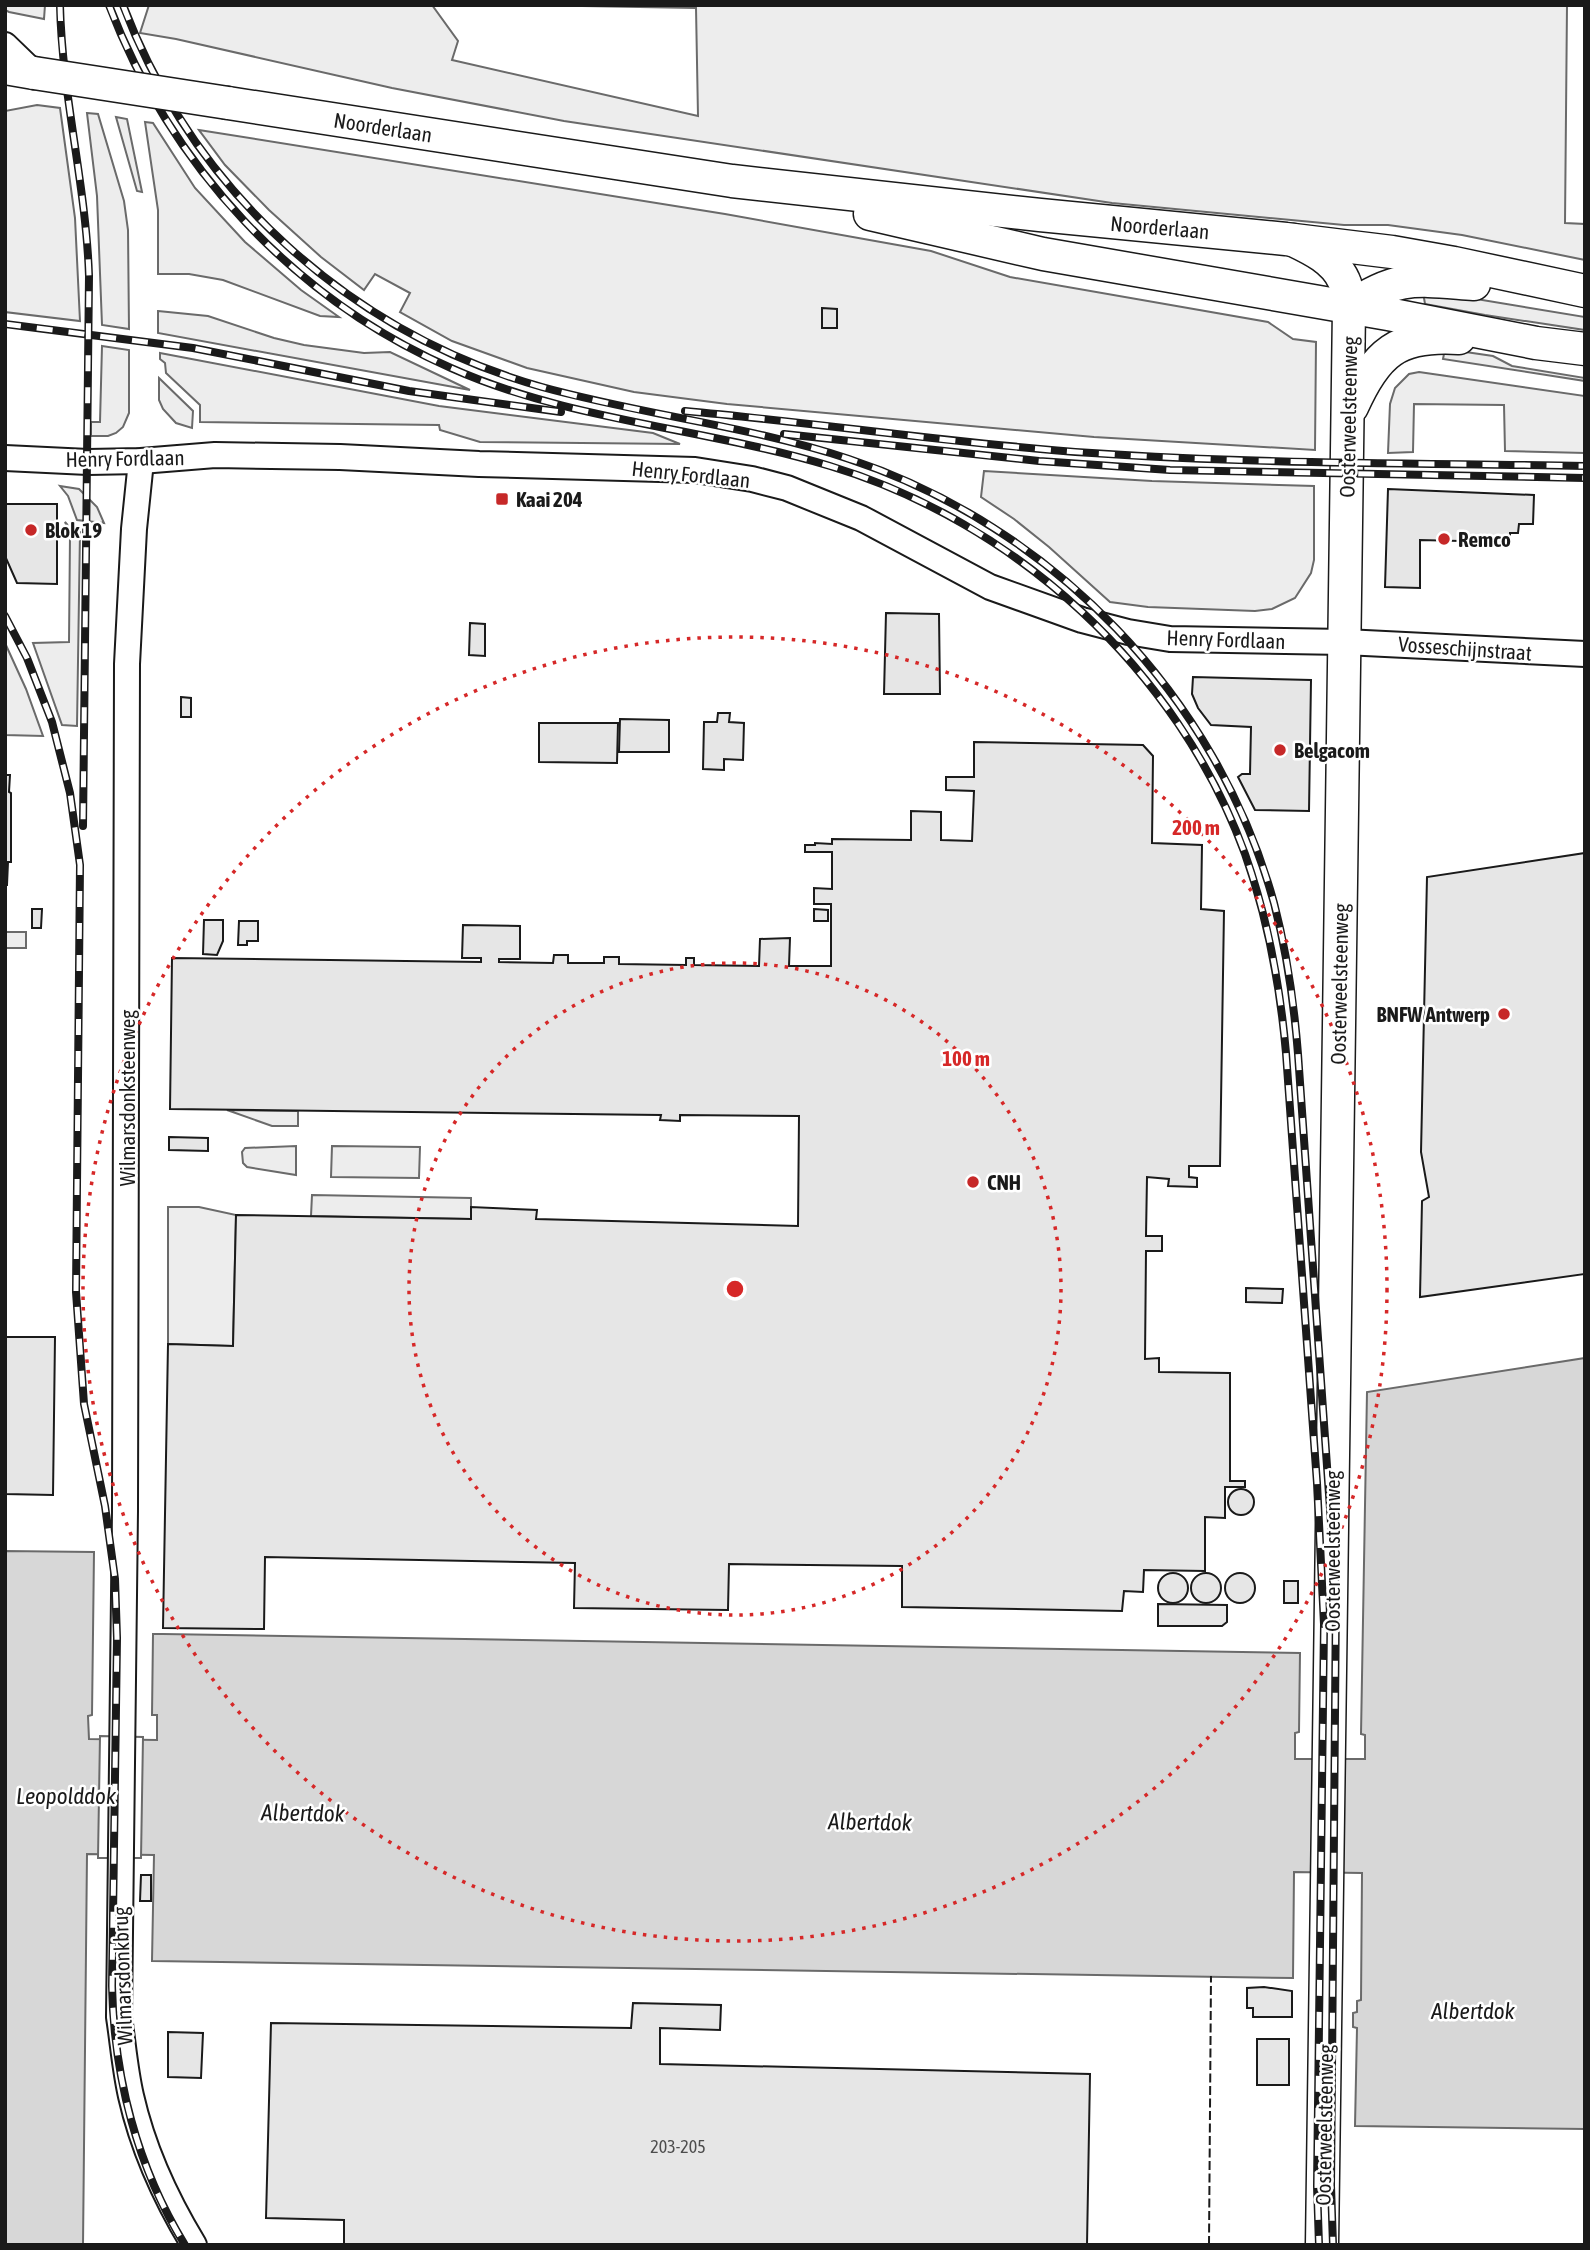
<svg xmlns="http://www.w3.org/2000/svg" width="1590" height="2250" font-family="'Asap Condensed',sans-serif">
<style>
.built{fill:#ededed;stroke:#6a6a6a;stroke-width:2}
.water{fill:#d7d7d7;stroke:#6a6a6a;stroke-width:2}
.pier{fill:#fff;stroke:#6a6a6a;stroke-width:2}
.building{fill:#e6e6e6;stroke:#1a1a1a;stroke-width:2}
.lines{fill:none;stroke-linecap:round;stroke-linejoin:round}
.minor-casing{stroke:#1a1a1a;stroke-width:28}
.major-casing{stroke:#1a1a1a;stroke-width:35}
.minor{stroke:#fff;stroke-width:24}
.major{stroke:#fff;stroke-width:32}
.rail-casing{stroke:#1a1a1a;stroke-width:8}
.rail{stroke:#fff;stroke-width:5;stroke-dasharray:16;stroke-linecap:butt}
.major-bridge-casing{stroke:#1a1a1a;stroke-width:35;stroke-linecap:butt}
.major-bridge{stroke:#fff;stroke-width:32}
.fence{stroke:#1a1a1a;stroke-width:2;stroke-dasharray:9 3.5;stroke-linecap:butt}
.ring{fill:none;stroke:#d62828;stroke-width:3.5;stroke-dasharray:3.5 7}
.poi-dot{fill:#c62828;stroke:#fff;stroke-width:2.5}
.labels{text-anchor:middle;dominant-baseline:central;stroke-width:5;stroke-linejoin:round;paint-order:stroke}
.number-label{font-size:18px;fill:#4d4d4d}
.street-label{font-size:21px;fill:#1a1a1a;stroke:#fff}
.poi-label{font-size:21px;font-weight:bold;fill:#1a1a1a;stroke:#fff;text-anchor:start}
.water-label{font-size:23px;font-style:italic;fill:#1a1a1a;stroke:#fff}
.centre{fill:#d62828;stroke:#fff;stroke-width:3.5}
.ring-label{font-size:21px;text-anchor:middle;font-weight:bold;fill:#d62828;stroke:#fff;stroke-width:5;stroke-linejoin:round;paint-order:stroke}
</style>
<rect width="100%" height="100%" fill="#fff"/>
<g class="built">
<path d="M5 5H45L44 19 9 12 5 10Z"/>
<path d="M149 5H432L458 41 452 60 698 116 696 8 525 5H1567L1565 223 1585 224V260L1462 235 1388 225H1344L1112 203 564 121 392 88 176 39 140 33Z"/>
<path d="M37 105 60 108 75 218 80 321 5 312V111Z"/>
<path d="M87 113 98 114 124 201 128 230 129 329 102 325 97 196Z"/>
<path d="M116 117 127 119 142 192 137 191Z"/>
<path d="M145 122 153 123 195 188 245 242 301 290 339 317 320 316 223 280 189 274H158V210Z"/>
<path d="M199 130 725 214 931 251 1010 277 1268 322 1293 339 1316 342 1315 450 1094 437 727 404 634 392 527 368 452 341 400 312 410 293 375 274 364 290 321 257 269 210 225 165Z"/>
<path d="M1434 292 1585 317V330L1485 315 1425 304 1424 298 1428 293Z"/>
<path d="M158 311 208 316 274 338 304 345 364 353 390 352 470 390 158 333Z"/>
<path d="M102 346 129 350V413L123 427 116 433 108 436H91V422H100Z"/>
<path d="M1445 349 1493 356 1512 366 1585 378V381L1443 359Z"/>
<path d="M160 353 439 406 653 433 680 444 480 442 440 430 439 425 200 422V405L166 373 165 363 160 359Z"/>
<path d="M1419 372 1585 396V453L1505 451 1504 405 1414 404 1413 452 1388 453 1390 404 1395 388 1409 374Z"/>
<path d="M159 378 193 411 192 428 176 423 163 409 159 400Z"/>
<path d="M984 471 1152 481 1314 486V560L1311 573 1295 598 1272 609 1255 611 1148 607 1110 602 1049 547 1014 519 981 497Z"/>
<path d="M60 486 79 489 97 507 104 523 77 520 68 496Z"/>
<path d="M65 522 70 528 80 532 77 726 62 725 33 643 69 642 70 535Z"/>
<path d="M5 643 26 689 43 736 5 735Z"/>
<rect x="5" y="932" width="21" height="16"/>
<path d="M227 1110 298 1111V1126H272Z"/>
<path d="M296 1146V1175L247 1167 243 1163 242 1152 245 1148Z"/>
<path d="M332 1146 420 1147 419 1178 331 1177Z"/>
<path d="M312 1195 471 1198V1219L311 1216Z"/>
<path d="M168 1207H199L236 1215 233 1346 168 1344Z"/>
</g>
<path class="water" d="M1585 1358V2129L1355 2126 1357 2028 1353 2027V2013L1357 2012V2001L1361 2000 1362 1873 1294 1872 1293 1978 152 1961 154 1855 87 1854 83 2245H5V1551L94 1552 92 1715 88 1716 89 1739 157 1740V1715H152L153 1634H163L1300 1653 1299 1732 1295 1733V1759H1365V1735L1361 1734 1367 1392Z"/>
<path class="pier" d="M100 1736 143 1737 141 1858H98Z"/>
<g class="building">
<path d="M822 308 837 309V328H822Z"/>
<path d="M1388 489 1534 495 1533 524H1519L1518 533H1510V538L1502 537V542L1420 540V588L1385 587Z"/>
<path d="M5 504H57V584L17 583 5 556Z"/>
<path d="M886 613 939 614 940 694H884Z"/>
<path d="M470 623 485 624V656L469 655Z"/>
<path d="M1193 677 1311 680 1309 811 1255 810 1238 777 1242 774H1250L1251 727 1211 725 1198 708 1192 694Z"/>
<path d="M181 697 191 698V717H181Z"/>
<path d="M718 713H730L729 722 744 723 743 760 724 759V770L703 769 704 722H717Z"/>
<path d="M620 719 669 720V752H619Z"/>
<path d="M539 723H618L617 763 539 762Z"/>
<path d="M974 742 1143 745 1153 756 1152 843 1202 845 1201 909 1224 911 1220 1166H1189V1177L1197 1178V1187L1168 1186 1169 1179 1147 1177 1146 1236H1162V1251H1146L1145 1359 1159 1358V1372L1230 1373V1481H1245V1487H1225V1518L1205 1517V1571L1144 1570 1143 1592 1124 1591 1122 1611 902 1607V1566L729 1564 728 1610 574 1608 575 1563 265 1557 264 1629 163 1628 168 1344 233 1346 236 1215 471 1219V1207L537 1210 536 1219 798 1226 799 1116 680 1115V1121L660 1120 661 1115 170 1109 172 958 481 962V958H462L463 925 520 926V959H499V962L553 963 554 955H568V963H604V957H619V964L686 965V958H694V965L759 966 760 939 790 938 789 966H831V904H814V888L832 889V852H805V845H815V843L832 844V839L911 840V811L941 812V840L972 841 974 791 946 790V777H974Z"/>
<path d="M5 775H10L9 792 11 793V862H8L7 885H5Z"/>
<path d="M1585 853V1274L1420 1297 1422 1201 1429 1197 1421 1152 1427 877Z"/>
<path d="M32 909H42L41 928H32Z"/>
<path d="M814 909 828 910V921H814Z"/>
<path d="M204 920H223V941L217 955 203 954Z"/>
<path d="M239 921H258V941H247V945H238Z"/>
<path d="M169 1137 208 1138V1151L169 1150Z"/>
<path d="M1246 1288 1283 1289 1282 1303 1246 1302Z"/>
<path d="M5 1337H55L53 1495 5 1494Z"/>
<circle cx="1241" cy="1502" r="13"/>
<circle cx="1173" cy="1588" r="15"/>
<circle cx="1206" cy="1588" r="15"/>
<circle cx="1240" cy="1588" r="15"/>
<rect x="1284" y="1581" width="14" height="22"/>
<path d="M1158 1604 1227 1605V1622L1222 1626H1158Z"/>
<path d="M141 1875H151V1901H140Z"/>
<path d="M1264 1987 1292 1991V2017H1253V2008H1247V1988Z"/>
<path d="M633 2003 721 2005 720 2030 660 2028V2064L1090 2074 1087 2245H344V2220L266 2218 271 2023 631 2028Z"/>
<path d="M168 2032 203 2033 201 2078 168 2077Z"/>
<rect x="1257" y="2039" width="32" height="46"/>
</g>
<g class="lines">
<defs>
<g id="minor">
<path d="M5 45 34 73"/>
<path d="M5 458 88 462 141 461 215 455 340 457 479 464 695 470 752 479 787 488 861 518 990 587 1082 620 1128 632 1170 639 1345 642 1585 654"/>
<path d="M141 461 134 529 127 664 125 1511 119 2017C123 2043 125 2070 131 2096 143 2149 166 2199 194 2245"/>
</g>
<g id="major">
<path d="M5 68 34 73"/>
<path d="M228 103 732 181 1040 215 1286 239 1392 252 1454 263 1585 291"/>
<path d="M870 214 1043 254 1388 314 1536 343 1585 349"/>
<path d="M1293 240C1312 249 1335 260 1344 281 1348 289 1348 300 1349 308L1322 2245"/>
<path d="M1349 308C1397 274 1418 280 1474 284"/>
<path d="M1352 407C1376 353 1397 334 1459 338"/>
</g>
</defs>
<use href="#minor" class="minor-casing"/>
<use href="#major" class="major-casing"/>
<use href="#minor" class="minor"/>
<use href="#major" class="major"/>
<defs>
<g id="rail">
<path d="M60 5C62 96 86 185 89 276L83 826"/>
<path d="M109 5C170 165 294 299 451 368 570 421 705 428 830 466 1016 522 1178 670 1245 854 1268 919 1280 985 1286 1053L1317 1483 1324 1624 1317 2186 1319 2245"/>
<path d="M123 5C194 192 351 333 542 387 643 415 750 426 849 459 1052 526 1217 696 1274 903 1287 953 1294 1003 1298 1054L1336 1594 1331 2186 1333 2245"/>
<path d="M5 324 193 348 409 391 561 412"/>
<path d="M685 411C821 423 956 444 1092 453 1256 464 1420 463 1585 466"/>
<path d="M784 434 1039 461 1170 470 1585 478"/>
<path d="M5 616 27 658 52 722 70 793 80 865 76 1292 84 1404 105 1506 115 1579 117 1638 112 1986C114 2077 137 2167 185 2245"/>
</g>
</defs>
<use href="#rail" class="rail-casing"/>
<use href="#rail" class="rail"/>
<defs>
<path id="major-bridge" d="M34 73 228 103"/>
</defs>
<use href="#major-bridge" class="major-bridge-casing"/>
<use href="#major-bridge" class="major-bridge"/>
<path class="fence" d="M1209 2245 1211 1976"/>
</g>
<g class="ring">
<circle cx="735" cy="1289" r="326"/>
<circle cx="735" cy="1289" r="652"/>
</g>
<g class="poi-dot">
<rect x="495" y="492" width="14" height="14" rx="3.5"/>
<circle cx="31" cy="530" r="7"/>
<circle cx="1444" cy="539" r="7"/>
<circle cx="1280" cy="750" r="7"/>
<circle cx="1504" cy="1014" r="7"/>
<circle cx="973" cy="1182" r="7"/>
</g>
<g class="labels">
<g class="number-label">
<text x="678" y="2146">203-205</text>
</g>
<g class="street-label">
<text transform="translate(383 127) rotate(9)">Noorderlaan</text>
<text transform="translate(1160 227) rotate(5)">Noorderlaan</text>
<text transform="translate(1348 417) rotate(-89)">Oosterweelsteenweg</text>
<text transform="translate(125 458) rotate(-1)">Henry Fordlaan</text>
<text transform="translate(691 474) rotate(6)">Henry Fordlaan</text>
<text transform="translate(1226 639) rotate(2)">Henry Fordlaan</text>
<text transform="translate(1465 648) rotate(4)">Vosseschijnstraat</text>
<text transform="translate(1339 984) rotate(-89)">Oosterweelsteenweg</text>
<text transform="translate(127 1098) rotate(-90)">Wilmarsdonksteenweg</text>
<text transform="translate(1332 1551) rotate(-90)">Oosterweelsteenweg</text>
<text transform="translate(122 1976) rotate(-92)">Wilmarsdonkbrug</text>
<text transform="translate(1324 2125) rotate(-89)">Oosterweelsteenweg</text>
</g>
<g class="poi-label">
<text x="516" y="499">Kaai 204</text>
<text x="45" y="530">Blok 19</text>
<text x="1458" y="539">Remco</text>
<text x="1294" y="750">Belgacom</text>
<text x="1490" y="1014" text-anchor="end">BNFW Antwerp</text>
<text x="987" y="1182">CNH</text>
</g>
<g class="water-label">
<text x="66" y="1796">Leopolddok</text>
<text transform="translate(303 1813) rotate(1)">Albertdok</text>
<text transform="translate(870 1822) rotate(1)">Albertdok</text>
<text x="1473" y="2011">Albertdok</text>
</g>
</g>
<circle cx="735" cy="1289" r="10" class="centre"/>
<g class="ring-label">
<text x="1196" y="835">200 m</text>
<text x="966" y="1066">100 m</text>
</g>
<rect width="1590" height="2250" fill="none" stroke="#1a1a1a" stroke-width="14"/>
</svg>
